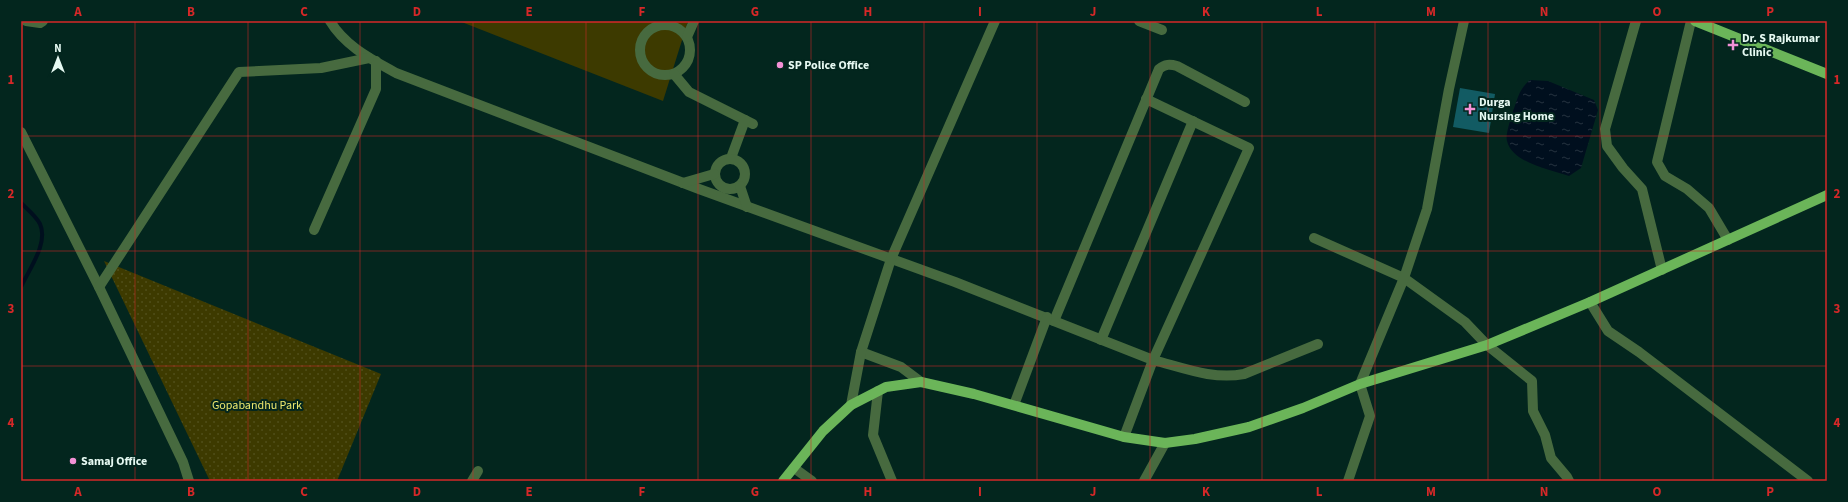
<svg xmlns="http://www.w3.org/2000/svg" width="1848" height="502" font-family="'Source Sans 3',sans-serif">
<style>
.grass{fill:#3d3a00}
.park{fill:url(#park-dots)}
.water{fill:url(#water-ripples)}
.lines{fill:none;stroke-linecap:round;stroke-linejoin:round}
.stream{stroke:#000f1e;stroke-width:4}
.building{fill:#125b63}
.minor{stroke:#476a3f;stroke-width:10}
.major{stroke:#6bb559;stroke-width:10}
.grid{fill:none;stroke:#d62828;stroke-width:1;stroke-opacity:0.55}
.poi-dot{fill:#f391d6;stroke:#03261e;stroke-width:1.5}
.labels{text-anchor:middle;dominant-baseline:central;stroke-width:4;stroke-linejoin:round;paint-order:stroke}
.poi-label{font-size:12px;font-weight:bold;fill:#e6f9f2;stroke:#03261e;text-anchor:start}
.park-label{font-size:12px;fill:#ece76d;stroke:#03261e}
.neatline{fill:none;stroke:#d62828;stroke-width:1.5}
.grid-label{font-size:13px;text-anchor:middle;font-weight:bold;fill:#d62828}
</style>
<defs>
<pattern id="park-dots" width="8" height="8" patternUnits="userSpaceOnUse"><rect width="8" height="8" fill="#3d3a00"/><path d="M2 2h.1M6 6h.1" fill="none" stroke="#504e19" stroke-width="1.8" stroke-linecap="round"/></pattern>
<pattern id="water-ripples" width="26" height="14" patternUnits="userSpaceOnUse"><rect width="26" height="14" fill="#000f1e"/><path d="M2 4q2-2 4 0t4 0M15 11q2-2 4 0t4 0" fill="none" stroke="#25333f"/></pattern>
</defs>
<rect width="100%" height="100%" fill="#03261e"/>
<path class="grass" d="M459 21H688L663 101Z"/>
<path class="park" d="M104 261 381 374 337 481H210Z"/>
<path class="water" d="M1530 80 1548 81 1594 100 1598 110 1581 168 1569 176C1551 170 1512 163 1507 141 1505 135 1511 118 1513 111 1518 98 1519 89 1530 80Z"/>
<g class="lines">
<path class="stream" d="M21 203C27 209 36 216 40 224 49 243 28 271 21 287"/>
</g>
<path class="building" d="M1460 88 1495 94 1489 133 1453 127Z"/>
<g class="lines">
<g class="minor">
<path d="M26 21 40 23 43 21"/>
<path d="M330 21C345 46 371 59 396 73L699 189 955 282 1153 360 1124 437"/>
<path d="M1139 21 1162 30"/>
<path d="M1636 21 1605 129 1607 146 1623 168 1642 189 1662 270"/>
<path d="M1691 21 1657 162 1665 176 1687 189 1709 208 1728 240"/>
<circle cx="665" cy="50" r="25"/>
<path d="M687 37 694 21"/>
<path d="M674 74 689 92 753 124"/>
<path d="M1146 99 1249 148 1153 360C1184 368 1213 380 1244 374L1318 344"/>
<path d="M21 132 99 287 183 462 189 481"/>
<path d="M731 158 745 120"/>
<circle cx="730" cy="174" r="15"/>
<path d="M683 183 714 174"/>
<path d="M740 186 747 207"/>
<path d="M314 230 376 89V61"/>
<path d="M1314 238 1404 278 1465 322 1487 345 1532 381 1533 411 1545 435 1551 458 1567 477 1569 481"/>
<path d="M99 287 239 72 321 68 369 58"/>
<path d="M1590 302 1608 331 1639 352 1808 481"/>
<path d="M1054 321 1159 69C1165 64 1170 64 1177 66L1245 102"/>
<path d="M1101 340 1193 121"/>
<path d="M861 352 901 367 921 382"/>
<path d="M878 391 873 435 892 481"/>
<path d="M851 405 861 352 891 259 995 21"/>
<path d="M1014 405 1047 317"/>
<path d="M794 468 812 481"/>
<path d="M472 481 478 471"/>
<path d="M1144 481 1165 443"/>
<path d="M1348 481 1370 416 1360 384 1404 278 1427 209 1449 89 1464 21"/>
</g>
<g class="major">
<path d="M1695 21 1827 74"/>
<path d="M783 481 823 431 851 405 886 387 921 382 974 394 1124 437 1165 443 1195 439 1249 427 1303 408 1360 384 1487 345 1590 302 1827 195"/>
</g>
</g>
<path class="grid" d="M135 21V481M248 21V481M360 21V481M473 21V481M586 21V481M698 21V481M811 21V481M924 21V481M1037 21V481M1150 21V481M1262 21V481M1375 21V481M1488 21V481M1600 21V481M1713 21V481M21 136H1827M21 251H1827M21 366H1827"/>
<g class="poi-dot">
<path d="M1731 39h4v4h4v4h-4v4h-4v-4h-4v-4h4z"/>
<circle cx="780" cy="65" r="4"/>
<path d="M1468 103h4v4h4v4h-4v4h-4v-4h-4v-4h4z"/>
<circle cx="73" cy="461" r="4"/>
</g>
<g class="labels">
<g class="poi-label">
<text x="1742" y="38">Dr. S Rajkumar<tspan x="1742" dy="14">Clinic</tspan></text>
<text x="788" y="65">SP Police Office</text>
<text x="1479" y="102">Durga<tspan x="1479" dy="14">Nursing Home</tspan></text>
<text x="81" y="461">Samaj Office</text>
</g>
<g class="park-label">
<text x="257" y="405">Gopabandhu Park</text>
</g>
</g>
<rect width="1848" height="502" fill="none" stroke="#03261e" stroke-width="44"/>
<g transform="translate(58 58)" stroke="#03261e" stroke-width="3" paint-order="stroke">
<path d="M0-3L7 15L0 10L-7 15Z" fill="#e6f9f2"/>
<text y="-6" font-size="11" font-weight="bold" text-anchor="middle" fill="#e6f9f2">N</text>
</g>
<rect x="22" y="22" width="1804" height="458" class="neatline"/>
<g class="grid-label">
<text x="78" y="16">A</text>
<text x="191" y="16">B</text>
<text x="304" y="16">C</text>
<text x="417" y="16">D</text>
<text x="529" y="16">E</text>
<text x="642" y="16">F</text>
<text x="755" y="16">G</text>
<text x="868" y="16">H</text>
<text x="980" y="16">I</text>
<text x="1093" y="16">J</text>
<text x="1206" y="16">K</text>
<text x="1319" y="16">L</text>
<text x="1431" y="16">M</text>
<text x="1544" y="16">N</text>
<text x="1657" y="16">O</text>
<text x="1770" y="16">P</text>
<text x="11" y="84">1</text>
<text x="1837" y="84">1</text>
<text x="11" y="198">2</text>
<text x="1837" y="198">2</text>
<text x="11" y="313">3</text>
<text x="1837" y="313">3</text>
<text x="11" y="427">4</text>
<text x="1837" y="427">4</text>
<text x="78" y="496">A</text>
<text x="191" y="496">B</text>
<text x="304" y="496">C</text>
<text x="417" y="496">D</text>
<text x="529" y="496">E</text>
<text x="642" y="496">F</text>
<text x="755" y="496">G</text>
<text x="868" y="496">H</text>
<text x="980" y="496">I</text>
<text x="1093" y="496">J</text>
<text x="1206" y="496">K</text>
<text x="1319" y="496">L</text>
<text x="1431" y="496">M</text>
<text x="1544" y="496">N</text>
<text x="1657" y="496">O</text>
<text x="1770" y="496">P</text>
</g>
</svg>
